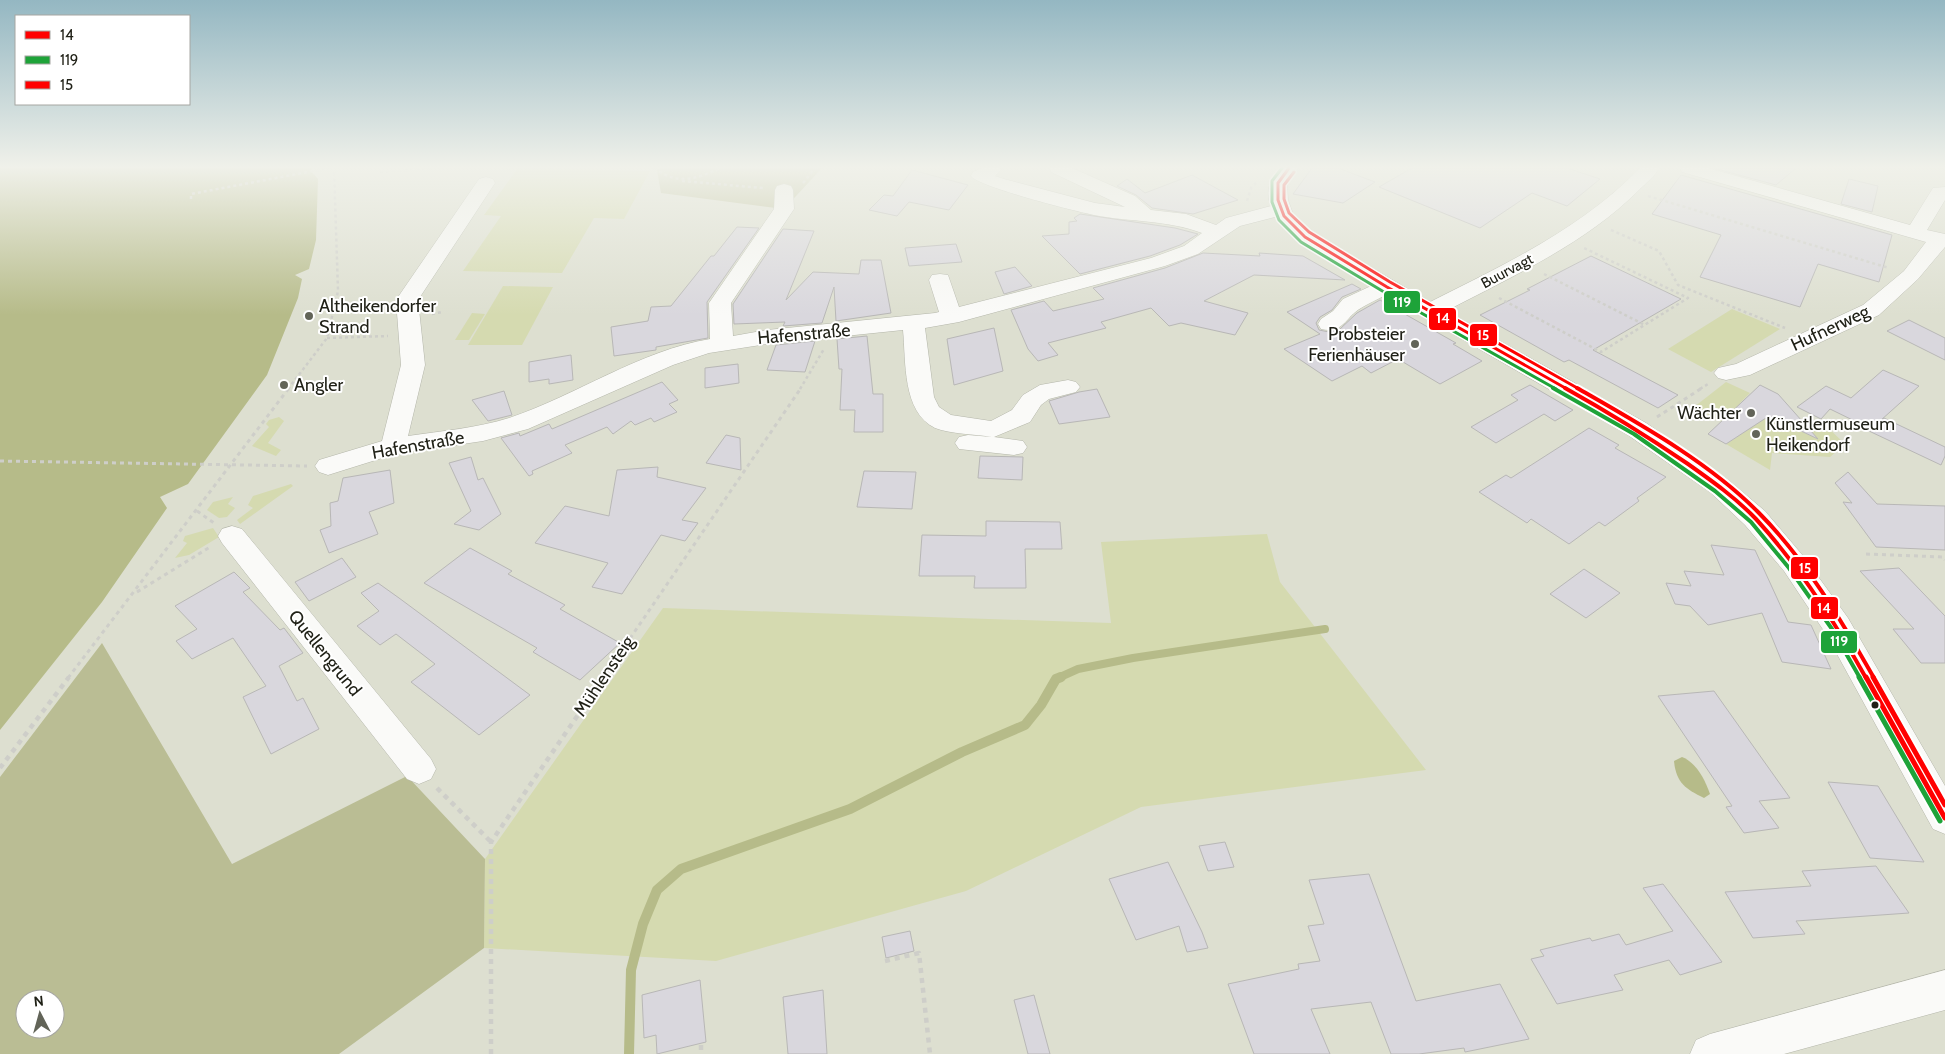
<svg xmlns="http://www.w3.org/2000/svg" width="1945" height="1054" font-family="Cabin,sans-serif">
<style>
.green{fill:#d5dab0}
.forest{fill:#babd94;fill-rule:evenodd}
.water{fill:#b6bb89}
.lines{fill:none;stroke-linecap:round;stroke-linejoin:round}
.stream-far1{stroke:#b6bb89;stroke-width:8}
.stream{stroke:#b6bb89;stroke-width:10}
.building{fill:#d9d7dd;stroke:#b8b7b6}
.minor-casing{stroke:#b4b6aa;stroke-width:1}
.path-far2{stroke:#cecec9;stroke-width:2.5;stroke-dasharray:3 3;stroke-linecap:butt}
.path-far1{stroke:#cecec9;stroke-width:3;stroke-dasharray:4 4;stroke-linecap:butt}
.path{stroke:#cecec9;stroke-width:4.5;stroke-dasharray:5 5;stroke-linecap:butt}
.minor{fill:#fafaf8;fill-rule:evenodd}
.bus-1-far2-casing{stroke:#fff;stroke-width:6}
.bus-1-far1-casing{stroke:#fff;stroke-width:8}
.bus-1-casing{stroke:#fff;stroke-width:9}
.bus-2-far2-casing{stroke:#fff;stroke-width:6}
.bus-2-far1-casing{stroke:#fff;stroke-width:8}
.bus-2-casing{stroke:#fff;stroke-width:9}
.bus-3-far2-casing{stroke:#fff;stroke-width:6}
.bus-3-far1-casing{stroke:#fff;stroke-width:8}
.bus-3-casing{stroke:#fff;stroke-width:9}
.bus-1-far2{stroke:#f00;stroke-width:3}
.bus-1-far1{stroke:#f00;stroke-width:4}
.bus-1{stroke:#f00;stroke-width:5}
.bus-2-far2{stroke:#1ea339;stroke-width:3}
.bus-2-far1{stroke:#1ea339;stroke-width:4}
.bus-2{stroke:#1ea339;stroke-width:5}
.bus-3-far2{stroke:#f00;stroke-width:3}
.bus-3-far1{stroke:#f00;stroke-width:4}
.bus-3{stroke:#f00;stroke-width:5}
.poi-dot{fill:#626458;stroke:#fff;stroke-width:2}
.bus-dot{fill:#202117;stroke:#fff;stroke-width:2}
.labels{text-anchor:middle;dominant-baseline:central;stroke-width:4;stroke-linejoin:round;paint-order:stroke}
.far-street-label{font-size:15px;fill:#202117;stroke:#fff}
.poi-label{font-size:18px;fill:#202117;stroke:#fff;text-anchor:start}
.street-label{font-size:18px;fill:#202117;stroke:#fff}
.line-badge{stroke:#fff;stroke-width:2}
.badge-label{font-size:14px;text-anchor:middle;font-weight:bold;fill:#fff}
</style>
<rect width="100%" height="100%" fill="#dddfd0"/>
<g class="green">
<path d="M518 168 650 171 624 219 594 218 562 273 463 271 501 216 484 215Z"/>
<path d="M503 286 553 287 522 345H468Z"/>
<path d="M1732 309 1780 329 1711 372 1668 349Z"/>
<path d="M472 313 485 314 469 340H455Z"/>
<path d="M1726 382 1750 393 1740 403 1807 434 1821 421 1845 444 1830 457 1772 453 1770 470 1726 444 1737 437 1732 427 1694 407Z"/>
<path d="M279 417 284 421 268 443 281 450 276 456 252 446 269 427 266 424 269 420Z"/>
<path d="M291 484 293 486 240 524 237 520 253 508 248 505 253 496Z"/>
<path d="M233 497 228 504 235 508 227 517 219 518 207 510 213 502Z"/>
<path d="M213 528 219 537 189 555 175 558 187 543 183 541 185 536Z"/>
<path d="M1267 534 1280 582 1426 770 1141 807 966 891 716 961 484 948 485 859 663 608 1111 623 1101 542Z"/>
</g>
<g class="forest">
<path d="M661 168H822L784 209 661 193 657 170Z"/>
<path d="M102 643 232 864 407 776 485 859 484 948 339 1054H0V777ZM25 999H55V1029H25Z"/>
</g>
<g class="water">
<path d="M0 168H312L311 171 318 179 316 240 309 269 295 275 302 279 298 298 267 375 188 484 160 497 167 508 102 602 0 730Z"/>
<path d="M1682 757C1697 763 1705 780 1710 794L1704 798C1685 789 1676 782 1674 761Z"/>
</g>
<g class="lines">
<path class="stream-far1" d="M1058 678 1078 669 1133 658 1325 629"/>
<path class="stream" d="M629 1054 631 970 643 924 657 890 681 869 850 809 962 752 1025 725 1041 705 1056 679 1061 677"/>
</g>
<g class="building">
<path d="M1312 168H1338L1375 182 1343 203 1293 194Z"/>
<path d="M1412 168H1567L1600 179 1567 206 1532 193 1480 228 1379 187Z"/>
<path d="M1713 168H1796L1776 185Z"/>
<path d="M912 170 968 185 949 210 909 202 897 216 869 210 884 195 893 196Z"/>
<path d="M1192 175 1238 200 1193 214 1152 208 1136 195 1117 186 1127 179 1145 193Z"/>
<path d="M1681 175 1892 235 1879 282 1818 264 1800 307 1700 277 1721 235 1652 214Z"/>
<path d="M1849 179 1878 186 1872 212 1841 204Z"/>
<path d="M1080 214 1175 228 1198 234 1180 245 1150 256 1080 274 1042 236 1069 234V222L1077 221 1074 218Z"/>
<path d="M737 227 759 228 707 302 708 338 656 347V350L614 356 611 327 648 321 651 307 671 306 711 256H714Z"/>
<path d="M783 229 814 231 786 300 813 272 859 274 861 260H881L891 313 836 321 834 287 822 323 783 326 785 322 734 324 733 304Z"/>
<path d="M956 244 962 262 909 266 905 248Z"/>
<path d="M1203 253 1260 256 1259 253 1303 256 1345 280 1254 275 1204 301 1248 313 1235 335 1181 323 1169 326 1151 308 1101 322 1106 328 1048 343 1058 355 1038 361 1028 349 1011 310 1044 301 1053 311 1104 299 1093 288 1165 268Z"/>
<path d="M1591 256 1681 299 1593 350 1678 395 1658 408 1569 360 1564 362 1480 315 1530 290 1527 289Z"/>
<path d="M1015 267 1032 286 1004 294 995 272Z"/>
<path d="M1352 284 1361 289 1342 297 1332 310 1320 317 1316 323 1319 330 1329 332 1340 329 1357 313 1380 300 1456 343 1453 344 1482 361 1440 384 1398 359 1371 373 1362 366 1332 381 1284 349 1320 334 1287 312Z"/>
<path d="M1909 320 1945 338V360L1887 331Z"/>
<path d="M994 328 1003 371 954 385 947 339Z"/>
<path d="M867 336 873 394H883V432H854L855 410H840L842 369H839L837 339Z"/>
<path d="M815 341 805 372 767 370 776 345Z"/>
<path d="M571 355 573 380 549 384V379L529 382V362Z"/>
<path d="M738 364 739 383 705 388V368Z"/>
<path d="M1883 370 1919 386 1871 429 1830 409 1821 419 1797 407 1826 386 1851 398Z"/>
<path d="M662 382 678 400 669 404 677 412 654 422 651 418 635 425 631 421 613 434 607 427 565 445 572 453 532 471 533 474 529 476 501 438 519 433 520 436 549 424 552 429Z"/>
<path d="M1530 385 1573 410 1555 421 1544 414 1496 443 1471 427 1518 400 1511 395Z"/>
<path d="M1760 385 1778 394 1818 439 1769 416 1726 444 1708 434Z"/>
<path d="M1097 389 1110 417 1059 424 1049 401 1079 392Z"/>
<path d="M504 391 512 415 488 421 472 400Z"/>
<path d="M1884 418 1945 447V456L1941 465 1869 431Z"/>
<path d="M1589 428 1619 445 1615 448 1666 477 1637 498 1639 501 1605 526 1599 522 1569 544 1531 519 1527 523 1479 492 1506 475 1511 478Z"/>
<path d="M726 435 740 438 741 470 706 463Z"/>
<path d="M980 456 1023 457 1022 480 978 478Z"/>
<path d="M471 457 478 480 483 478 501 514 479 530 454 524 471 511 449 463Z"/>
<path d="M658 467 657 477 706 488 682 520 698 523 685 541 661 535 622 594 592 587 608 563 535 543 565 506 609 516 617 470Z"/>
<path d="M390 470 394 503 369 512 378 534 329 553 320 530 331 526 330 503 338 501 343 478Z"/>
<path d="M864 471 916 472 912 509 857 507Z"/>
<path d="M1848 472 1877 504 1945 506V550L1876 547 1843 502 1852 503 1835 483Z"/>
<path d="M986 521 1060 522 1062 549H1025L1026 588H974L975 576H919L922 535 986 536Z"/>
<path d="M1711 545 1755 550 1788 622 1811 625 1831 669 1782 662 1762 613 1708 625 1690 606 1675 604 1666 583 1691 586 1684 571 1724 575Z"/>
<path d="M470 548 512 571 508 574 565 605 560 609 620 643 580 680 533 652 537 648 424 583Z"/>
<path d="M342 558 356 577 309 601 295 582Z"/>
<path d="M1899 568 1945 616V663H1921L1893 629H1914L1860 571Z"/>
<path d="M1584 569 1620 593 1586 618 1550 594Z"/>
<path d="M234 572 250 588 243 592 280 630 284 628 303 653 279 666 297 701 303 698 319 729 271 754 243 697 266 686 233 638 192 659 176 641 197 629 175 606Z"/>
<path d="M378 583 399 598 530 695 479 735 411 682 435 664 396 634 380 645 357 626 379 611 361 593Z"/>
<path d="M1714 691 1790 798 1759 801 1779 828 1744 833 1726 807 1732 806 1658 696Z"/>
<path d="M1828 782 1878 786 1924 862 1870 858Z"/>
<path d="M1225 842 1234 867 1208 871 1199 846Z"/>
<path d="M1168 862 1202 932 1208 948 1187 952 1179 926 1136 940 1109 879Z"/>
<path d="M1876 866 1909 913 1796 921 1805 934 1753 938 1725 892 1811 886 1802 871Z"/>
<path d="M1369 874 1416 1001 1500 984 1529 1039 1465 1052 1464 1048 1419 1054H1391L1371 1002 1311 1009 1330 1054H1254L1228 984 1299 969 1298 964 1320 961 1308 926 1324 924 1309 880Z"/>
<path d="M1663 884 1722 962 1680 975 1669 960 1614 975 1623 990 1557 1004 1531 959 1544 956 1540 950 1590 938 1592 941 1619 934 1626 945 1673 931 1643 888Z"/>
<path d="M910 931 914 951 886 958 882 937Z"/>
<path d="M700 980 706 1042 657 1054 656 1035 644 1038 642 995Z"/>
<path d="M823 990 827 1054H788L783 997Z"/>
<path d="M1034 995 1050 1054H1028L1014 1000Z"/>
</g>
<g class="lines">
<defs>
<g id="minor">
<path d="M982 168H1000L1001 170 995 176 1004 179 1095 203 1125 207 1051 172 1049 168H1072L1135 196 1151 210 1186 214 1216 225 1226 218 1271 206C1265 190 1270 180 1280 168H1298L1287 183 1288 200 1293 214 1312 233 1430 302C1505 264 1581 229 1640 168H1659C1655 176 1646 183 1639 190 1585 244 1513 276 1446 311L1646 423 1728 480 1765 511 1804 557 1848 618 1945 786V834L1933 829 1826 634 1784 571 1745 525 1710 492 1628 435 1386 295C1378 299 1369 303 1361 308 1345 317 1344 334 1321 329L1318 324 1321 319 1333 311 1343 299 1371 286 1298 241 1275 217 1240 226 1198 254 1165 266 959 322 925 328 934 397 939 407 951 415 991 421 1012 410 1023 395 1040 385 1068 380 1076 382 1080 387 1076 392 1049 399 1041 405 1030 422 994 437 1023 441 1027 447 1023 453 1014 455 959 449 955 443 959 437 968 435 992 437C976 434 950 434 935 428 902 412 906 361 903 330L767 344 709 353 673 365 528 429 483 441 395 454 328 475 319 472 315 466 319 460 382 441 401 365 396 300 479 179 486 177 493 179 495 183 418 300 425 365 408 436C442 431 477 428 509 418 575 396 641 350 710 339L709 303 774 209 775 190 777 186 784 184 791 186 793 190 794 209 731 303 733 336 767 330 935 313 939 312 929 280 932 275 940 274 948 275 959 307 1151 258 1184 246 1202 233C1168 220 1130 222 1094 215 1075 211 979 187 971 176L973 172Z"/>
<path d="M1680 168H1708L1910 225 1933 188 1945 187V200L1927 230 1945 234V247L1918 279 1879 315 1750 375 1726 380 1718 378 1714 373 1718 368 1736 364 1863 305 1904 271 1926 242 1682 172Z"/>
<path d="M232 526 242 529 431 759 436 769 431 779 419 784 407 779 222 543 218 536 222 529Z"/>
<path d="M1945 970V1010L1784 1054H1690L1696 1040 1710 1034Z"/>
</g>
</defs>
<use href="#minor" class="minor-casing"/>
<g class="path-far2">
<path d="M654 168C679 186 695 179 721 168"/>
<path d="M380 172 436 168"/>
<path d="M682 181 763 188"/>
<path d="M803 183 815 168"/>
<path d="M1648 196 1889 268"/>
<path d="M191 199V194L329 168"/>
<path d="M1247 201 1251 188 1258 181"/>
<path d="M1611 230 1659 251 1678 285 1785 328"/>
<path d="M1544 274 1645 325"/>
<path d="M1499 298 1601 352 1688 298 1584 248"/>
<path d="M432 314 442 312"/>
<path d="M327 338 388 336"/>
<path d="M288 389 327 338 338 291 334 168"/>
<path d="M800 389 824 349"/>
<path d="M1700 389 1708 384"/>
</g>
<g class="path-far1">
<path d="M1657 417 1702 388"/>
<path d="M0 461 307 466"/>
<path d="M197 511 214 523"/>
<path d="M1866 554 1943 557 1945 560"/>
<path d="M137 592 210 547"/>
<path d="M68 678 289 388"/>
<path d="M603 678 801 388"/>
</g>
<g class="path">
<path d="M0 768 69 677"/>
<path d="M437 788 491 842"/>
<path d="M885 961 919 953 930 1054"/>
<path d="M701 1045V1054"/>
<path d="M491 1054V842L604 677"/>
</g>
<use href="#minor" class="minor"/>
<defs>
<path id="bus-1-far2" d="M1289 168 1278 183V200L1284 216 1305 237 1387 287 1567 389"/>
<path id="bus-1-far1" d="M1565 388C1608 412 1647 436 1688 464 1712 481 1736 498 1756 519 1800 567 1835 622 1866 678"/>
<path id="bus-1" d="M1866 677 1945 818"/>
<path id="bus-2-far2" d="M1282 168 1272 181V202L1279 220 1301 242 1384 292 1556 389"/>
<path id="bus-2-far1" d="M1553 388 1634 434 1715 491 1751 522 1789 568 1832 629 1860 678"/>
<path id="bus-2" d="M1859 677 1940 821"/>
<path id="bus-3-far2" d="M1294 172 1284 185V199L1289 213 1309 232 1390 282 1579 389"/>
<path id="bus-3-far1" d="M1577 388C1638 423 1709 462 1759 513 1806 560 1841 620 1874 678"/>
<path id="bus-3" d="M1873 677 1945 805"/>
</defs>
<use href="#bus-1-far2" class="bus-1-far2-casing"/>
<use href="#bus-1-far1" class="bus-1-far1-casing"/>
<use href="#bus-1" class="bus-1-casing"/>
<use href="#bus-2-far2" class="bus-2-far2-casing"/>
<use href="#bus-2-far1" class="bus-2-far1-casing"/>
<use href="#bus-2" class="bus-2-casing"/>
<use href="#bus-3-far2" class="bus-3-far2-casing"/>
<use href="#bus-3-far1" class="bus-3-far1-casing"/>
<use href="#bus-3" class="bus-3-casing"/>
<use href="#bus-1-far2" class="bus-1-far2"/>
<use href="#bus-1-far1" class="bus-1-far1"/>
<use href="#bus-1" class="bus-1"/>
<use href="#bus-2-far2" class="bus-2-far2"/>
<use href="#bus-2-far1" class="bus-2-far1"/>
<use href="#bus-2" class="bus-2"/>
<use href="#bus-3-far2" class="bus-3-far2"/>
<use href="#bus-3-far1" class="bus-3-far1"/>
<use href="#bus-3" class="bus-3"/>
</g>
<linearGradient id="sky" x2="0" y2="1"><stop stop-color="#94b7c2"/><stop offset="0.53" stop-color="#f0f1ea"/><stop offset="1" stop-color="#f0f1ea" stop-opacity="0"/></linearGradient>
<rect width="1945" height="315" fill="url(#sky)"/>
<g class="poi-dot">
<circle cx="309" cy="316" r="5"/>
<circle cx="1415" cy="344" r="5"/>
<circle cx="284" cy="385" r="5"/>
<circle cx="1751" cy="413" r="5"/>
<circle cx="1756" cy="434" r="5"/>
</g>
<circle class="bus-dot" cx="1875" cy="705" r="4.5"/>
<g class="labels">
<g class="far-street-label">
<text transform="translate(1507 271) rotate(-28)">Buurvagt</text>
</g>
<g class="poi-label">
<text x="319" y="306">Altheikendorfer<tspan x="319" dy="21">Strand</tspan></text>
<text x="1405" y="334" text-anchor="end">Probsteier<tspan x="1405" dy="21">Ferienhäuser</tspan></text>
<text x="294" y="385">Angler</text>
<text x="1741" y="413" text-anchor="end">Wächter</text>
<text x="1766" y="424">Künstlermuseum<tspan x="1766" dy="21">Heikendorf</tspan></text>
</g>
<g class="street-label">
<text transform="translate(1830 328) rotate(-25)">Hufnerweg</text>
<text transform="translate(804 334) rotate(-5)">Hafenstraße</text>
<text transform="translate(418 445) rotate(-10)">Hafenstraße</text>
<text transform="translate(325 653) rotate(51)">Quellengrund</text>
<text transform="translate(604 676) rotate(-56)">Mühlensteig</text>
</g>
</g>
<g class="line-badge">
<rect x="1383" y="290" width="38" height="24" rx="5" fill="#1ea339"/>
<rect x="1428" y="307" width="29" height="24" rx="5" fill="#f00"/>
<rect x="1469" y="323" width="29" height="24" rx="5" fill="#f00"/>
<rect x="1790" y="556" width="29" height="24" rx="5" fill="#f00"/>
<rect x="1810" y="596" width="29" height="24" rx="5" fill="#f00"/>
<rect x="1820" y="630" width="38" height="24" rx="5" fill="#1ea339"/>
</g>
<g class="badge-label">
<text x="1402" y="307">119</text>
<text x="1443" y="323">14</text>
<text x="1483" y="340">15</text>
<text x="1805" y="573">15</text>
<text x="1824" y="613">14</text>
<text x="1839" y="646">119</text>
</g>
<rect x="15" y="15" width="175" height="90" fill="#ffffff" stroke="#a6a6a2"/>
<rect x="25" y="31" width="25" height="8" fill="#ff0000" stroke="#a6a6a2"/>
<text x="60" y="40" font-size="15" fill="#202117">14</text>
<rect x="25" y="56" width="25" height="8" fill="#1ea339" stroke="#a6a6a2"/>
<text x="60" y="65" font-size="15" fill="#202117">119</text>
<rect x="25" y="81" width="25" height="8" fill="#ff0000" stroke="#a6a6a2"/>
<text x="60" y="90" font-size="15" fill="#202117">15</text>
<g transform="translate(40 1014) rotate(354)"><circle r="24" fill="#ffffff" stroke="#a6a6a2"/>
<path d="M0-4L9 19L0 12L-9 19Z" fill="#626458"/>
<text y="-8" font-size="14" font-weight="bold" text-anchor="middle" fill="#202117">N</text>
</g>
</svg>
